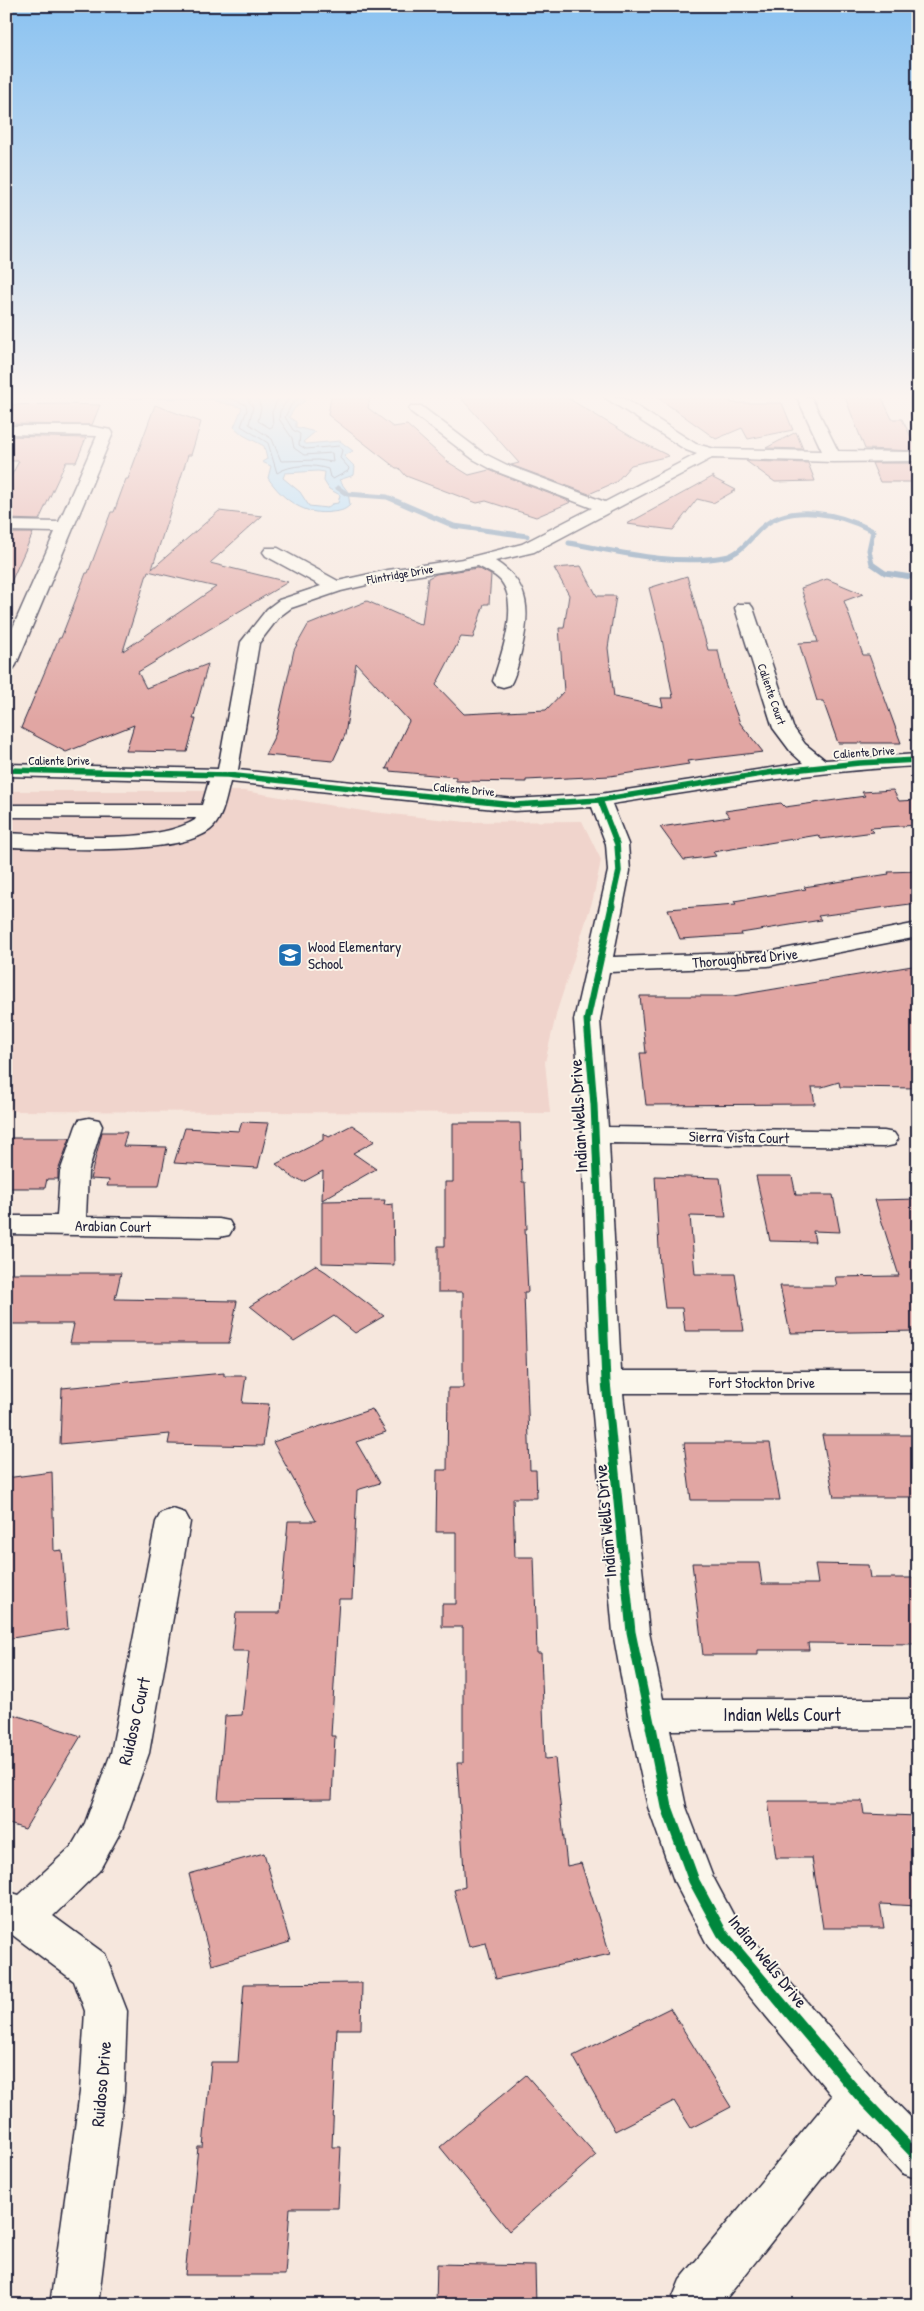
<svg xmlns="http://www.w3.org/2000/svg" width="924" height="2311" font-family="'Patrick Hand',sans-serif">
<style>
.built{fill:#f0d4cc}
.water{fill:#9ed8fe;stroke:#6c8fb0;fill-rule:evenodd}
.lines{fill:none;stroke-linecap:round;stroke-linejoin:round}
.shore{stroke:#546b89;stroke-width:1}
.stream{stroke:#6c8fb0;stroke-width:5}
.building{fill:#e1a6a3;stroke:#22223b;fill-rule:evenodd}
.minor-casing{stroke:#22223b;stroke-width:3}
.minor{fill:#fbf7ec;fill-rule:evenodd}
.cycleway-far3-casing{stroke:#fbf7ec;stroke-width:8}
.cycleway-far2-casing{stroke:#fbf7ec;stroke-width:10}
.cycleway-far1-casing{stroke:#fbf7ec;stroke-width:12}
.cycleway-casing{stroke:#fbf7ec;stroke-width:14}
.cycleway-far3{stroke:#00873e;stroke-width:5.5}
.cycleway-far2{stroke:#00873e;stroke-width:7}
.cycleway-far1{stroke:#00873e;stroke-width:9}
.cycleway{stroke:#00873e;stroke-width:11}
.labels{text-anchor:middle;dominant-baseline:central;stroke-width:4;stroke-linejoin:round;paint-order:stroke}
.far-street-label{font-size:12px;fill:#22223b;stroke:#fbf7ec}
.poi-label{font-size:15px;fill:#22223b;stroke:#fbf7ec;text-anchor:start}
.street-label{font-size:15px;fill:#22223b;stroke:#fbf7ec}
.near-street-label{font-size:18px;fill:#22223b;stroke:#fbf7ec}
</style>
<rect width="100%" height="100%" fill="#f6e7dd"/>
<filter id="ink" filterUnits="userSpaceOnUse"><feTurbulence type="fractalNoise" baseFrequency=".02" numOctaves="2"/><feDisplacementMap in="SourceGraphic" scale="10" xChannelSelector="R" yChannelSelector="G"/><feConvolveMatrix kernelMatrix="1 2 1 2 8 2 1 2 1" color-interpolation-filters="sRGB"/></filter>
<g filter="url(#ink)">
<path class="built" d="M6 791H245L363 811 466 822 582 821 601 860 593 899 557 1011 545 1062 550 1113 6 1111Z"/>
<path class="water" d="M21 397H304L305 401 295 408 289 417 296 422V427L315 432 303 442 306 444 340 441 353 451 344 456 355 467 354 475 339 480 348 492 350 505C344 511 340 511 332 512 305 516 283 500 268 478L271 466 262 462 267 459 264 446 243 435 234 427 242 408C232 404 221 404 211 399ZM318 471 325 472 324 481 329 489 340 495 338 503 332 504 327 508 309 506 300 492 283 478 285 473Z"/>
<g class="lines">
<g class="shore">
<path d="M219 397 233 399 246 405 247 410 241 426 268 443 277 473C291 464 313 464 328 469L330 477 333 479 348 471 349 468 340 458 342 450 339 446 306 449 299 445 300 434 293 430 285 417 291 405 300 397"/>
<path d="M246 397 253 407 249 424 272 439 281 461 318 460 333 462 332 453 304 455 294 448 292 438 279 419 280 411 290 397"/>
<path d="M257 397 261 408 258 421 270 428 273 426 272 412 279 397"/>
</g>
<g class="stream">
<path d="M338 488 347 494 387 497 454 526 527 536"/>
<path d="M569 543C619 552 673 566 724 557 740 554 748 541 759 530 789 501 841 514 873 531L869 550 872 564 885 573 918 578"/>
</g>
</g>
<g class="building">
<path d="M331 397H370L368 408 393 427 407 425 448 462 469 475 489 470 571 502 536 517 486 501 477 503 406 476 399 468H396L328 415Z"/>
<path d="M460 397H566L637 440 669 456 631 465 616 482 589 494 511 465 519 463Z"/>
<path d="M657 397H730L731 403H782L793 430 748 439 742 428 716 439Z"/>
<path d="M845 397 882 398 892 419H902L918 451 865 449Z"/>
<path d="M6 405 61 404 100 405 92 425 6 424Z"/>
<path d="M155 405 201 422 191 455H188L152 569 219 511 262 516 210 563 288 582 138 672 146 688 208 664 193 719H196L187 752 126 751 134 725 66 752 21 728 59 638H61L86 573H88L111 512H114L126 479H128ZM148 571 216 587 123 651Z"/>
<path d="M796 432 803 449 766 448Z"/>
<path d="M6 436 86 438 76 462H66L39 520 6 519V486L19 461H6Z"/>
<path d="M746 461 808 463 815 481 775 482Z"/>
<path d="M872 463H918V482H880Z"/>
<path d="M714 476 713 478 736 490 713 503 697 499 673 530 627 524Z"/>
<path d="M6 533H33L6 593Z"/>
<path d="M581 566 597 596H616L608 648 614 697 663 707 661 698H673L662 639 649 588 687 576 708 650H718L725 683 740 723 763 752 687 761 689 764 610 776 526 780V782L456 781V777L389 771 390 769H386L409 721 356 663 345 735 333 761 265 755 275 735 294 650 308 625 367 601 422 625 428 578 436 574 478 568 491 575 489 604H484L473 638 461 637 436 685 464 714 546 710 564 691 559 628H564L569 595 554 568Z"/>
<path d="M827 579 863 594 844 601 863 655H869L901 743H838L823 701H817L799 643 818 642 801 588Z"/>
<path d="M893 790 899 801 918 800V825L870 828 874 832 821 839 818 835 713 852 716 856 684 860 660 827 730 817 725 811 781 803 785 807 865 796 862 792Z"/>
<path d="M918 871V903L818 916 821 920 741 933 742 935 680 939 668 909 736 904 734 901 806 889 804 887 889 874 888 872Z"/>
<path d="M918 965V1088L840 1087 839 1082 822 1087H812L815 1104 646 1105 640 1053H646L640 996H733Z"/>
<path d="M242 1122 269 1123 258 1168 174 1163 185 1128 239 1131Z"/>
<path d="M453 1123H520L522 1182H525L527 1229H525L528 1292H524L530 1470H536L537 1498H513L515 1557H534L537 1653H541L545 1759 555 1758 567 1866 581 1863 610 1954 496 1979 486 1943 469 1947 454 1890 465 1887 457 1763H463V1627H442V1604H456V1532H436L437 1470H447L448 1388H463V1292H438V1246H445V1182H453Z"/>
<path d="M352 1125 375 1141 353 1153 376 1169 322 1200 323 1171 303 1182 299 1179 296 1180 276 1164 323 1140V1133L329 1137Z"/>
<path d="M102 1132H127L123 1146 167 1147 159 1186H107L109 1180 90 1179Z"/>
<path d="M6 1138H70L58 1171V1179H47L45 1188H6Z"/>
<path d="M655 1176 720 1178 726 1217 690 1216 695 1274H735L744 1331H685L682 1308H665L660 1266Z"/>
<path d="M756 1176H792L796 1195H833L840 1232 813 1231 815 1242 770 1241Z"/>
<path d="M918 1199V1331L790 1333 780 1286H837L835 1277 899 1276 875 1200Z"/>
<path d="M385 1200 384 1205 393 1204 394 1265 322 1263V1201Z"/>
<path d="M315 1265 326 1272 384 1316 355 1333 334 1316 294 1341 250 1306Z"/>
<path d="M6 1273H121L115 1299 237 1301 229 1343H70L74 1324H6Z"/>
<path d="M224 1373V1376H246L242 1403 269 1404 263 1446 168 1444 170 1434 60 1444 62 1388Z"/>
<path d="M372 1409 386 1432 356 1442 380 1483 357 1490 352 1599H339L331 1736H335L332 1799 218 1800 225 1716 242 1715 249 1651H232L236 1613H280L288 1521H316L273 1442Z"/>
<path d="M822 1435H913L918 1456V1497H834Z"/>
<path d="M684 1443H770L780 1500H691Z"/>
<path d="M52 1472 54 1551 62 1550 68 1629 6 1639V1478Z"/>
<path d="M692 1563H759L762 1584H818L815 1564 868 1565 870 1578H918V1644L808 1643 809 1650H758V1655H703Z"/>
<path d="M6 1712 81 1736 25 1829 6 1823Z"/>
<path d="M768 1801H862L864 1814 918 1816V1906L880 1904 884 1928H823L812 1858H776Z"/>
<path d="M264 1853 290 1942 212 1965 189 1874Z"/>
<path d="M362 1983 361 2029H337L332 2147H341L338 2208H290L285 2275H185L198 2147H203L211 2062H238L244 1984Z"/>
<path d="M670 2008 731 2107 691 2128 674 2101 615 2131 573 2056Z"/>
<path d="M526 2075 596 2155 509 2231 440 2147Z"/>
<path d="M437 2264 535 2266 536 2305H436Z"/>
</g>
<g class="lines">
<defs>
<g id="minor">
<path d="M604 397H622L696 444 715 449 822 451 797 397H811L838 451 914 452 918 453V461L833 462 712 458 534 552 495 561C532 584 530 614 521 652 518 663 516 676 510 685L503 687 496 685 493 681C501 655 520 605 501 581 495 574 485 570 478 566L388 580 341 591 291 608 279 617 259 643 238 770 514 799 600 794 803 763 791 752 773 728 735 608 738 604H750L753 608 793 727 805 744 825 760 918 754V766C815 771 714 788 612 804L628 844 630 871 613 957 768 952 918 923V937L768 966 609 972 600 1020 608 1127 884 1131 894 1133 898 1139 894 1145 884 1147 609 1143 621 1371H918V1393H623L649 1632 663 1699H918V1729L670 1730 686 1807 712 1875 736 1920 875 2081 918 2125V2179L902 2173 861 2129 721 2305H677L673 2297 680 2280 832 2096 708 1946 674 1881 648 1807 628 1715 613 1632 590 1382 581 1105 574 1020 608 871 606 844 592 807 514 811 230 782C226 797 223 820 210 830 175 857 51 848 6 847V833C57 835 151 846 195 820L196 818 6 817V805H202L209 781 6 776V764L218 769 241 642 267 609 279 600 321 586 266 556 263 552 266 548H278L338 581 388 570 463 559 522 544 592 508 495 471 473 459 411 412 409 409 411 406H421L483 453 507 465 605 502 697 454 686 450Z"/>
<path d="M6 426H89L111 430 113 433 16 665 13 669 6 671V643L55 532 6 531V521L59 522 97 436 6 434Z"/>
<path d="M89 1118 99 1120 102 1126 88 1172 86 1217 219 1219 229 1221 233 1228 229 1235 219 1237 6 1234V1216H57L60 1172 76 1126 79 1120Z"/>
<path d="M173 1509 185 1513 190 1522 149 1753 122 1829 99 1871 53 1916 105 1954 127 2011 124 2092 98 2305H50L80 2092 85 2011 74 1981 6 1930V1891L19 1895 71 1847 85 1823 111 1753 156 1522 161 1513Z"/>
</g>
</defs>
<use href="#minor" class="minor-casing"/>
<use href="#minor" class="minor"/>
<defs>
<g id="cycleway-far3">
<path d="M6 770 227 775 514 805 600 800 774 772 859 763 918 760"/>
<path d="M600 800 617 844 619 871 611 907"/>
</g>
<path id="cycleway-far2" d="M601 1269 594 1105 587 1020 612 906"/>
<path id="cycleway-far1" d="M601 1267 606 1382 631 1632 651 1728"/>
<path id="cycleway" d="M651 1727 667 1807 694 1881 722 1933 860 2096 918 2157"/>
</defs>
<use href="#cycleway-far3" class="cycleway-far3-casing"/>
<use href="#cycleway-far2" class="cycleway-far2-casing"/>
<use href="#cycleway-far1" class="cycleway-far1-casing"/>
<use href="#cycleway" class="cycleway-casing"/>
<use href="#cycleway-far3" class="cycleway-far3"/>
<use href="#cycleway-far2" class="cycleway-far2"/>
<use href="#cycleway-far1" class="cycleway-far1"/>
<use href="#cycleway" class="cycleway"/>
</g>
</g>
<linearGradient id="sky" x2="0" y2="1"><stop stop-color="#8ac2f1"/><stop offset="0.55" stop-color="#fbf4f0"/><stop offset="1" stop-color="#fbf4f0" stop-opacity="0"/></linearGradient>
<rect width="924" height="721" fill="url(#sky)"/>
<defs>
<symbol id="school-square" viewBox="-11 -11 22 22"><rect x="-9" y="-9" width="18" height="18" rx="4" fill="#1f6fb2" stroke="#fbf7ec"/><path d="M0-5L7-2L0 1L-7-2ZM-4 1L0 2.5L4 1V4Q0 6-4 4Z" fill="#fff"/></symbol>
</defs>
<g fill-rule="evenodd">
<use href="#school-square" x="276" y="941" width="28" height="28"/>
</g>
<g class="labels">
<g class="far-street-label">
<text transform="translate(400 574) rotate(-10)">Flintridge Drive</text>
<text transform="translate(772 694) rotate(71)">Caliente Court</text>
<text transform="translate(864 752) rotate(-4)">Caliente Drive</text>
<text x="59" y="760">Caliente Drive</text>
<text transform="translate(464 789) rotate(5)">Caliente Drive</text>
</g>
<g class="poi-label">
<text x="308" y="946">Wood Elementary<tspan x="308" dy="17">School</tspan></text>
</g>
<g class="street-label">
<text transform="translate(745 958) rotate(-5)">Thoroughbred Drive</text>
<text transform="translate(739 1137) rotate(1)">Sierra Vista Court</text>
<text transform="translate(113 1226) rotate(1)">Arabian Court</text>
<text x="762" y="1382">Fort Stockton Drive</text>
</g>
<g class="near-street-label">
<text transform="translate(578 1116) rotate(-93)">Indian Wells Drive</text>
<text transform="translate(605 1521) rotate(-95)">Indian Wells Drive</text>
<text x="782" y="1714">Indian Wells Court</text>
<text transform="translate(134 1721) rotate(-77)">Ruidoso Court</text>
<text transform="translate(768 1961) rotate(51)">Indian Wells Drive</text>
<text transform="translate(101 2084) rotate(-85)">Ruidoso Drive</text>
</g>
</g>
<rect width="924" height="2311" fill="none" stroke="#fbf7ec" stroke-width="25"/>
<rect x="12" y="12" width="899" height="2286" fill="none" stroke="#22223b" stroke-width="2" filter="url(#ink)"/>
</svg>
